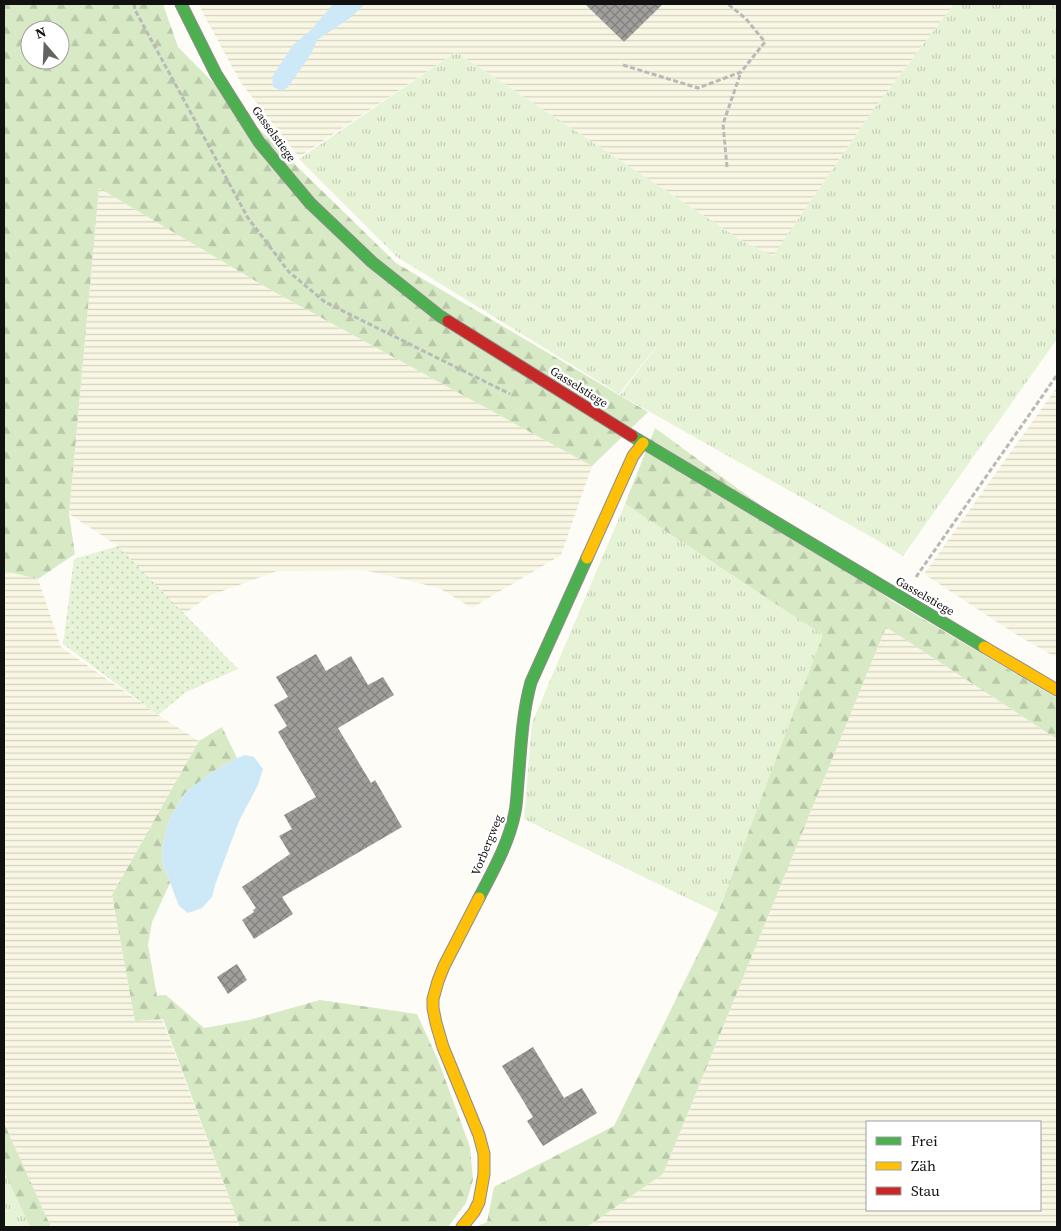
<svg xmlns="http://www.w3.org/2000/svg" width="1061" height="1231" font-family="'Source Serif 4',serif">
<style>
.farmland{fill:url(#farmland-rules);fill-rule:evenodd}
.grass{fill:url(#grass-tufts)}
.forest{fill:url(#forest-firs);fill-rule:evenodd}
.garden{fill:url(#garden-dots)}
.water{fill:#cde8f7}
.building{fill:url(#building-cross-hatch)}
.lines{fill:none;stroke-linecap:round;stroke-linejoin:round}
.fast-casing{stroke:#8e8d8b;stroke-width:13}
.slow-casing{stroke:#8e8d8b;stroke-width:13}
.jam-casing{stroke:#8e8d8b;stroke-width:13}
.path{stroke:#b9b9b8;stroke-width:3;stroke-dasharray:5 2.5;stroke-linecap:butt}
.fast{stroke:#4caf50;stroke-width:11}
.slow{stroke:#ffc107;stroke-width:11}
.jam{stroke:#c62828;stroke-width:11}
.labels{text-anchor:middle;dominant-baseline:central;stroke-width:5;stroke-linejoin:round;paint-order:stroke}
.street-label{font-size:12px;fill:#111;stroke:#fff}
</style>
<defs>
<pattern id="farmland-rules" width="6" height="5" patternUnits="userSpaceOnUse" patternTransform="scale(1.25)"><rect width="6" height="5" fill="#f9f7e4"/><path d="M0 2.5h6" fill="none" stroke="#d4d3c3"/></pattern>
<pattern id="grass-tufts" width="24" height="20" patternUnits="userSpaceOnUse" patternTransform="scale(1.25)"><rect width="24" height="20" fill="#e7f3d7"/><path d="M3 7l-1-3M5 7V3M7 7l1-3M15 17l-1-3M17 17v-4M19 17l1-3" fill="none" stroke="#c5cfb8"/></pattern>
<pattern id="forest-firs" width="22" height="20" patternUnits="userSpaceOnUse" patternTransform="scale(1.25)"><rect width="22" height="20" fill="#d8eac5"/><path d="M5 1l3.5 6h-7zM16 11l3.5 6h-7z" fill="#b8c8a8"/></pattern>
<pattern id="garden-dots" width="8" height="8" patternUnits="userSpaceOnUse" patternTransform="scale(1.25)"><rect width="8" height="8" fill="#e7f3d7"/><path d="M2 2h.1M6 6h.1" fill="none" stroke="#c5cfb8" stroke-width="1.8" stroke-linecap="round"/></pattern>
<pattern id="building-cross-hatch" width="8" height="8" patternUnits="userSpaceOnUse" patternTransform="scale(1.25)"><rect width="8" height="8" fill="#a19f9c"/><path d="M0 0l8 8M0 8l8-8" fill="none" stroke="#82807e"/></pattern>
</defs>
<rect width="100%" height="100%" fill="#fdfcf7"/>
<g class="farmland">
<path d="M198 4H954L874 109 773 256 739 239 456 52 299 157 241 83Z"/>
<path d="M99 188 269 289 592 466 561 555 472 608 439 588 364 570 277 571 209 596 184 614 118 546 69 514Z"/>
<path d="M1057 387V658L1014 633 924 574Z"/>
<path d="M4 571 38 579 61 647 158 715 199 741 112 895 135 1021 162 1019 240 1227H51L4 1123Z"/>
<path d="M886 627 1057 739V1227H587L663 1174ZM867 1122H1040V1210H867Z"/>
</g>
<g class="grass">
<path d="M954 4H1057V339L903 556 875 539 620 395 666 334 619 394 397 257 299 159 456 52 739 239 773 256 874 109Z"/>
<path d="M625 504 824 635 718 913 524 819 532 723Z"/>
<path d="M4 1171 30 1227H4Z"/>
</g>
<g class="forest">
<path d="M4 4H163L178 47 272 142 396 263 648 412 592 466 269 289 99 188 69 514 75 554 38 579 4 571ZM30 30H60V60H30Z"/>
<path d="M655 428 889 599 1057 698V739L886 627 663 1174 587 1227H475L487 1222 494 1187 614 1126 718 913 823 635 625 504Z"/>
<path d="M222 727 237 758 212 772 185 793 169 820 162 848 163 864 170 883 152 922 148 945 157 996 166 995 204 1028 249 1020 320 1000 417 1014 438 1060 470 1147 473 1180 466 1203 448 1227H240L163 1019 135 1021 112 895 199 741Z"/>
<path d="M4 1123 51 1227H30L4 1171Z"/>
</g>
<path class="garden" d="M118 546 238 669 186 692 158 715 63 644 74 559Z"/>
<g class="water">
<path d="M333 4H365L350 18 317 40 311 54 288 87 282 91 273 87 272 77 293 45 312 29Z"/>
<path d="M245 755 254 757 263 769 258 785 239 821 215 885 212 897 202 908 188 913 179 906 163 864 162 848 169 820 185 793 212 772 237 758Z"/>
</g>
<g class="building">
<path d="M585 4H663L624 42Z"/>
<path d="M316 654 326 671 351 656 368 685 383 677 394 695 338 728 371 783 375 780 402 827 282 897 293 914 254 939 242 920 254 912 253 910 256 908 242 887 290 854 279 836 292 829 284 815 316 797 278 732 287 726 274 705 288 697 276 677Z"/>
<path d="M237 964 247 980 228 994 217 977Z"/>
<path d="M533 1047 564 1098 582 1088 597 1113 543 1146 527 1121 533 1117 502 1066Z"/>
</g>
<g class="lines">
<defs>
<g id="fast">
<path d="M181 4 216 74 259 142 310 203 372 262 440 316 448 321"/>
<path d="M632 436 984 647"/>
<path d="M479 898C493 871 509 843 515 812 517 802 517 792 518 782 521 748 522 714 531 682L587 558"/>
</g>
<g id="slow">
<path d="M587 558 633 456 643 443"/>
<path d="M984 647 1057 690"/>
<path d="M462 1227 474 1212 479 1202 484 1174V1154L479 1135 443 1047 436 1023 433 1008V999L438 981 444 966 479 898"/>
</g>
<path id="jam" d="M448 321 632 436"/>
</defs>
<use href="#fast" class="fast-casing"/>
<use href="#slow" class="slow-casing"/>
<use href="#jam" class="jam-casing"/>
<g class="path">
<path d="M134 4 135 10 248 218 289 272 325 302 510 394"/>
<path d="M623 65 698 88 741 72 765 42 746 19 728 4"/>
<path d="M727 167 723 124 741 72"/>
<path d="M916 577 1057 375"/>
</g>
<use href="#fast" class="fast"/>
<use href="#slow" class="slow"/>
<use href="#jam" class="jam"/>
</g>
<g class="labels">
<g class="street-label">
<text transform="translate(274 134) rotate(54)">Gasselstiege</text>
<text transform="translate(579 387) rotate(32)">Gasselstiege</text>
<text transform="translate(925 596) rotate(30)">Gasselstiege</text>
<text transform="translate(487 845) rotate(-68)">Vorbergweg</text>
</g>
</g>
<rect width="1061" height="1231" fill="none" stroke="#111111" stroke-width="10"/>
<rect x="866" y="1121" width="175" height="90" fill="#ffffff" stroke="#a0a0a0"/>
<rect x="876" y="1137" width="25" height="8" fill="#4caf50" stroke="#a0a0a0"/>
<text x="911" y="1146" font-size="15" fill="#111111">Frei</text>
<rect x="876" y="1162" width="25" height="8" fill="#ffc107" stroke="#a0a0a0"/>
<text x="911" y="1171" font-size="15" fill="#111111">Zäh</text>
<rect x="876" y="1187" width="25" height="8" fill="#c62828" stroke="#a0a0a0"/>
<text x="911" y="1196" font-size="15" fill="#111111">Stau</text>
<g transform="translate(45 45) rotate(341)"><circle r="24" fill="#ffffff" stroke="#a0a0a0"/>
<path d="M0-4L9 19L0 12L-9 19Z" fill="#646362"/>
<text y="-8" font-size="14" font-weight="bold" text-anchor="middle" fill="#111111">N</text>
</g>
</svg>
